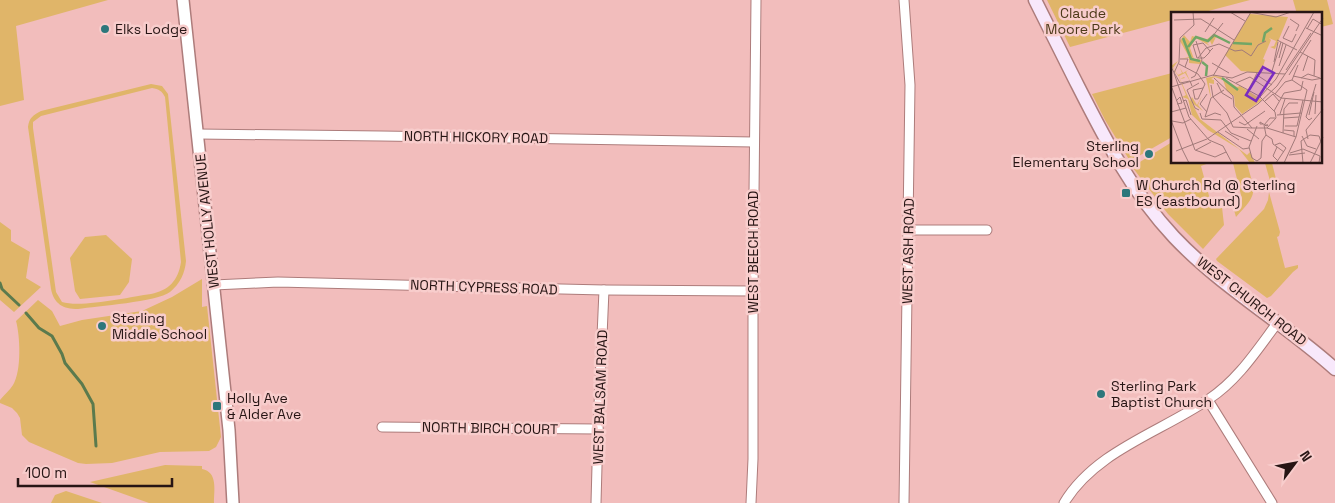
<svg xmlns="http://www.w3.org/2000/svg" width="1335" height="503" font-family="'Space Grotesk',sans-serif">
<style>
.green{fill:#e0b569;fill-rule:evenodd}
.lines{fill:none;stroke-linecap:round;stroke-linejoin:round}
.stream{stroke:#5b7a4d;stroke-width:3}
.minor-casing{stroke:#ad7c7b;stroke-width:11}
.tertiary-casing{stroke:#ad7c7b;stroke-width:14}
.secondary-casing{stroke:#ad7c7b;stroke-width:15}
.minor{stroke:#fff;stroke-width:9}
.tertiary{stroke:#fff;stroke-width:11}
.secondary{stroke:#f8e8fb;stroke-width:12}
.poi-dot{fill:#2d777b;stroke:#f8cdcc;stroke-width:2}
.labels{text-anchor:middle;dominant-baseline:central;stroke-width:5;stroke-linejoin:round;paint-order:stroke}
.park-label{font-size:14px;fill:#4d3a19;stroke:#f8cdcc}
.poi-label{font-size:14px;fill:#271514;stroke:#f8cdcc;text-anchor:start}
.street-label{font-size:14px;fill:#271514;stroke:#f8cdcc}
.inset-river{fill:none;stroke:#71a666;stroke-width:2.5}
.inset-road{fill:none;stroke:#a17a79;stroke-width:1}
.view{fill:#7b2cbf;fill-opacity:0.15;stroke:#7b2cbf;stroke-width:2.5}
.inset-edge{fill:none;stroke:#271514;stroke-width:2.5}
</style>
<rect width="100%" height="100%" fill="#f2bdbc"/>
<g class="green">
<path d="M0 0H108L16 26 24 100 0 106Z"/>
<path d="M1047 0H1250L1197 14H1172V20L1070 47Z"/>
<path d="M1293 0H1327L1333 24 1321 27V14H1297Z"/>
<path d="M1172 73V137L1130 161 1105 120 1092 94Z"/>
<path d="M151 84 162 86 168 94 186 261C185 273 180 284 170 292 157 302 97 306 78 309 63 309 54 304 51 289L28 127C29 118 33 115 41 111ZM152 88C159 89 162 91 165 97L181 262C178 281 169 290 151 294 129 297 81 308 62 302L56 292 33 128V122L41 116Z"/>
<path d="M1172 142V162L1209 163 1201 166 1212 207 1221 205 1222 207 1224 225 1203 249 1168 214 1133 168 1135 165Z"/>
<path d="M1233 163H1247C1255 194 1259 192 1236 217L1232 203 1242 199Z"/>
<path d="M1265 163H1272L1278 187 1272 188Z"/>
<path d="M1269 192 1280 232 1279 236 1277 237 1285 268 1298 265V268L1293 272 1271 296 1267 298 1217 261 1216 259 1264 209 1268 200Z"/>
<path d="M0 222 11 230V241L30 252 26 278 41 287 14 312 0 300Z"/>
<path d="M106 235 132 259 129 282 120 295 80 299 75 291 70 258 85 237Z"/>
<path d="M202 279V307L207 306 221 437 216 447 209 451 160 452 112 463 86 464 78 463 29 442 22 435 20 418 17 413 12 408 0 403V400C4 395 10 390 13 385 22 371 20 335 16 321L38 300 52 311 60 326 82 320 142 311 172 297Z"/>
<path d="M165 465 202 466V469C218 472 214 490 214 503H149L90 482Z"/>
<path d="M66 491 102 503H51L55 495Z"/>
</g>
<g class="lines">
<g class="stream">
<path d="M0 283 2 289 19 305"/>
<path d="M26 313 39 328 52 336 62 354 65 363 82 384 93 404 96 446"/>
</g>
<defs>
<g id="minor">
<path d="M198 134 381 136 754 142"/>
<path d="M909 230H987"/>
<path d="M214 285 278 282 604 290 753 291"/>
<path d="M1208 400 1272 503"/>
<path d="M382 427 598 429"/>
<path d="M596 503 598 429 604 290"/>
<path d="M751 503 753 459V291L756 0"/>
<path d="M904 503 910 85 904 0"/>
<path d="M1064 503C1095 451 1161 432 1209 399 1238 380 1257 350 1278 322"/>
</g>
<path id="tertiary" d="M183 0 229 430 233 503"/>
<path id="secondary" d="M1035 0C1048 26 1061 52 1074 78 1103 135 1130 190 1174 237 1221 287 1284 323 1335 369"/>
</defs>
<use href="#minor" class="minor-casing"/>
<use href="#tertiary" class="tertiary-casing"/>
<use href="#secondary" class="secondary-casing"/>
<use href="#minor" class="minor"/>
<use href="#tertiary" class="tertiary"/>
<use href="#secondary" class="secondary"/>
</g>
<g class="poi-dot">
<circle cx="105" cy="29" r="5"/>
<circle cx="1149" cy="154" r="5"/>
<rect x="1121" y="188" width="10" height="10" rx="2.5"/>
<circle cx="102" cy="326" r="5"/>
<circle cx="1101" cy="394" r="5"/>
<rect x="212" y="401" width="10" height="10" rx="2.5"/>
</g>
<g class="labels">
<g class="park-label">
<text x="1083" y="13">Claude<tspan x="1083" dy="16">Moore Park</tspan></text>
</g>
<g class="poi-label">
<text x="115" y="29">Elks Lodge</text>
<text x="1139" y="146" text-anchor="end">Sterling<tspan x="1139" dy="16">Elementary School</tspan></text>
<text x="1136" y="185">W Church Rd @ Sterling<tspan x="1136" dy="16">ES (eastbound)</tspan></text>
<text x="112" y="318">Sterling<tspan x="112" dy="16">Middle School</tspan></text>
<text x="1111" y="386">Sterling Park<tspan x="1111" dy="16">Baptist Church</tspan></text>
<text x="227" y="398">Holly Ave<tspan x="227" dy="16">&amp; Alder Ave</tspan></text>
</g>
<g class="street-label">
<text transform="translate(476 137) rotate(1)">NORTH HICKORY ROAD</text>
<text transform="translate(207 221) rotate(-96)">WEST HOLLY AVENUE</text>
<text transform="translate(908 251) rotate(-89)">WEST ASH ROAD</text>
<text transform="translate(753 252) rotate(-90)">WEST BEECH ROAD</text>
<text transform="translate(484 287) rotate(2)">NORTH CYPRESS ROAD</text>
<text transform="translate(1252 301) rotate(38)">WEST CHURCH ROAD</text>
<text transform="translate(600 397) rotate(-88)">WEST BALSAM ROAD</text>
<text transform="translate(490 428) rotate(1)">NORTH BIRCH COURT</text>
</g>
</g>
<g transform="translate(1171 12)">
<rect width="151" height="151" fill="#f2bdbc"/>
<path d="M79 2 117 5 104 37 99 35 103 34 105 29 98 26 100 28 92 47 101 51 94 48 90 61 70 59 54 43ZM43 22 58 30 45 25 41 33 39 29 36 31 39 34 25 26 19 36 23 47 31 48 29 52 18 51V46L9 47 18 45 9 29 13 23 19 30 21 24 35 28ZM7 49 2 56 7 63 11 61 9 56 12 61 17 58 15 60 19 69 14 61 8 64 9 67 13 65 14 66 9 67 19 89 21 85 26 93 31 84 27 93 32 99 21 91 29 107 76 143 79 140 84 151H79L68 137 37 118 21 103 17 87 11 85 15 83 8 65 0 54ZM44 64 50 65 66 75 69 74 77 79 76 83 79 80 91 88 71 102 64 94 63 84 56 79 52 68 44 65 40 67 43 68V72L38 71 40 87 35 66Z" fill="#e0b569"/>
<path class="inset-river" d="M12 26 20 47 29 49M92 30 94 21 101 16M62 31 81 32M17 35 25 25 37 29 43 23 59 31M31 50 36 54 35 64M51 66 67 78"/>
<path class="inset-road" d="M22 0 23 13 9 26 8 50 3 61 18 105 38 128M59 0 74 9M78 0 105 5 120 0M119 7 128 13 125 19M3 8 30 7 63 28M118 14 112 26 121 30 125 22M135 16 152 24M136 17 142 7 152 13M34 20 43 6M41 25 52 11M106 28 126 38M39 39 32 31 22 33 26 46H33L38 41 39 39 42 36M129 40 144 48 143 64M27 46 35 36 48 32 64 39 71 38 80 44 87 33 95 29M108 46 112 31M9 47H17L14 55M103 50 107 30M41 51 58 61M8 52 27 62 34 72 27 87H24L22 78 32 76M108 54 115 33M0 55 9 71M115 58 140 21M101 59 110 30M132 59 137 44M86 63 101 73M118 63 140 28M42 64 80 0M122 64 141 68 152 66M20 66 24 64 31 48 25 29M43 66 62 84 63 95 70 103M55 66 88 84 104 100 105 106 96 116M130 66 137 62 149 66M9 71 19 69 21 74M28 71 16 78 24 96 28 98M46 71 51 81 61 87M65 71 79 65 110 86 152 90M40 73 42 85 56 101 62 115 81 116M0 75 42 63 61 66 76 60 114 62M1 76 24 138 44 145 55 140M77 79 86 61M104 82 114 70 121 68M89 85 105 67 143 0M5 89 9 85 11 91 6 92M12 89 15 88 20 103M94 89 102 82 108 89M103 99 113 81 130 78 132 69M0 100 15 96M36 100 29 92 36 82M29 101 31 107 50 108 60 121 80 129M109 102 114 87M144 102 145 83M70 103 81 116H96L125 125 113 151M106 103 130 101M138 103 143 80M34 105 40 86 53 78M34 105 44 101 50 103M113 106 128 105M141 106 138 108 135 105 145 72M0 108 11 137M1 109 12 111 20 107M68 110 74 113 94 99M92 112H89V110L94 113 95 114 97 113H94M114 114H126L132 88M76 117 88 127M113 118 123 119V124M54 119 68 128M47 120 72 137 78 136M112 121 113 97 118 91H127M131 124 136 134 145 137M125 125 136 78 121 68 127 53M101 127 95 123 93 113 99 106H104M101 127 102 132 113 140M137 127 135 118 152 97M38 128 52 134 61 151M104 133 109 131 115 136 105 151M106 135 102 144 107 149M11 137 18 151M25 138 40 130M5 139 36 127 87 92 106 74 152 6M119 141 132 137 149 144 148 151M118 143 134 141M86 149 81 146 78 135 86 114M86 149 90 146 91 129 95 123M132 151 130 129 139 123 148 124 150 130M139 151 152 125"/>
<path class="view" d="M92 55 103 61 85 89 75 83Z"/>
<rect width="151" height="151" class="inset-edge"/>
</g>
<g transform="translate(1295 463) rotate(58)" stroke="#f8cdcc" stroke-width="4" paint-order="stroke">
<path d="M0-4L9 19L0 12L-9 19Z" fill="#271514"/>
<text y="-8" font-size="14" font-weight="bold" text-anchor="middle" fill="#271514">N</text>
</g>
<path d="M18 478v8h154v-8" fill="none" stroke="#271514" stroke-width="2.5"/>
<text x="25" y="478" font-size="15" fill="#271514" stroke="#f8cdcc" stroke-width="4" paint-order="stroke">100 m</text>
</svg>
